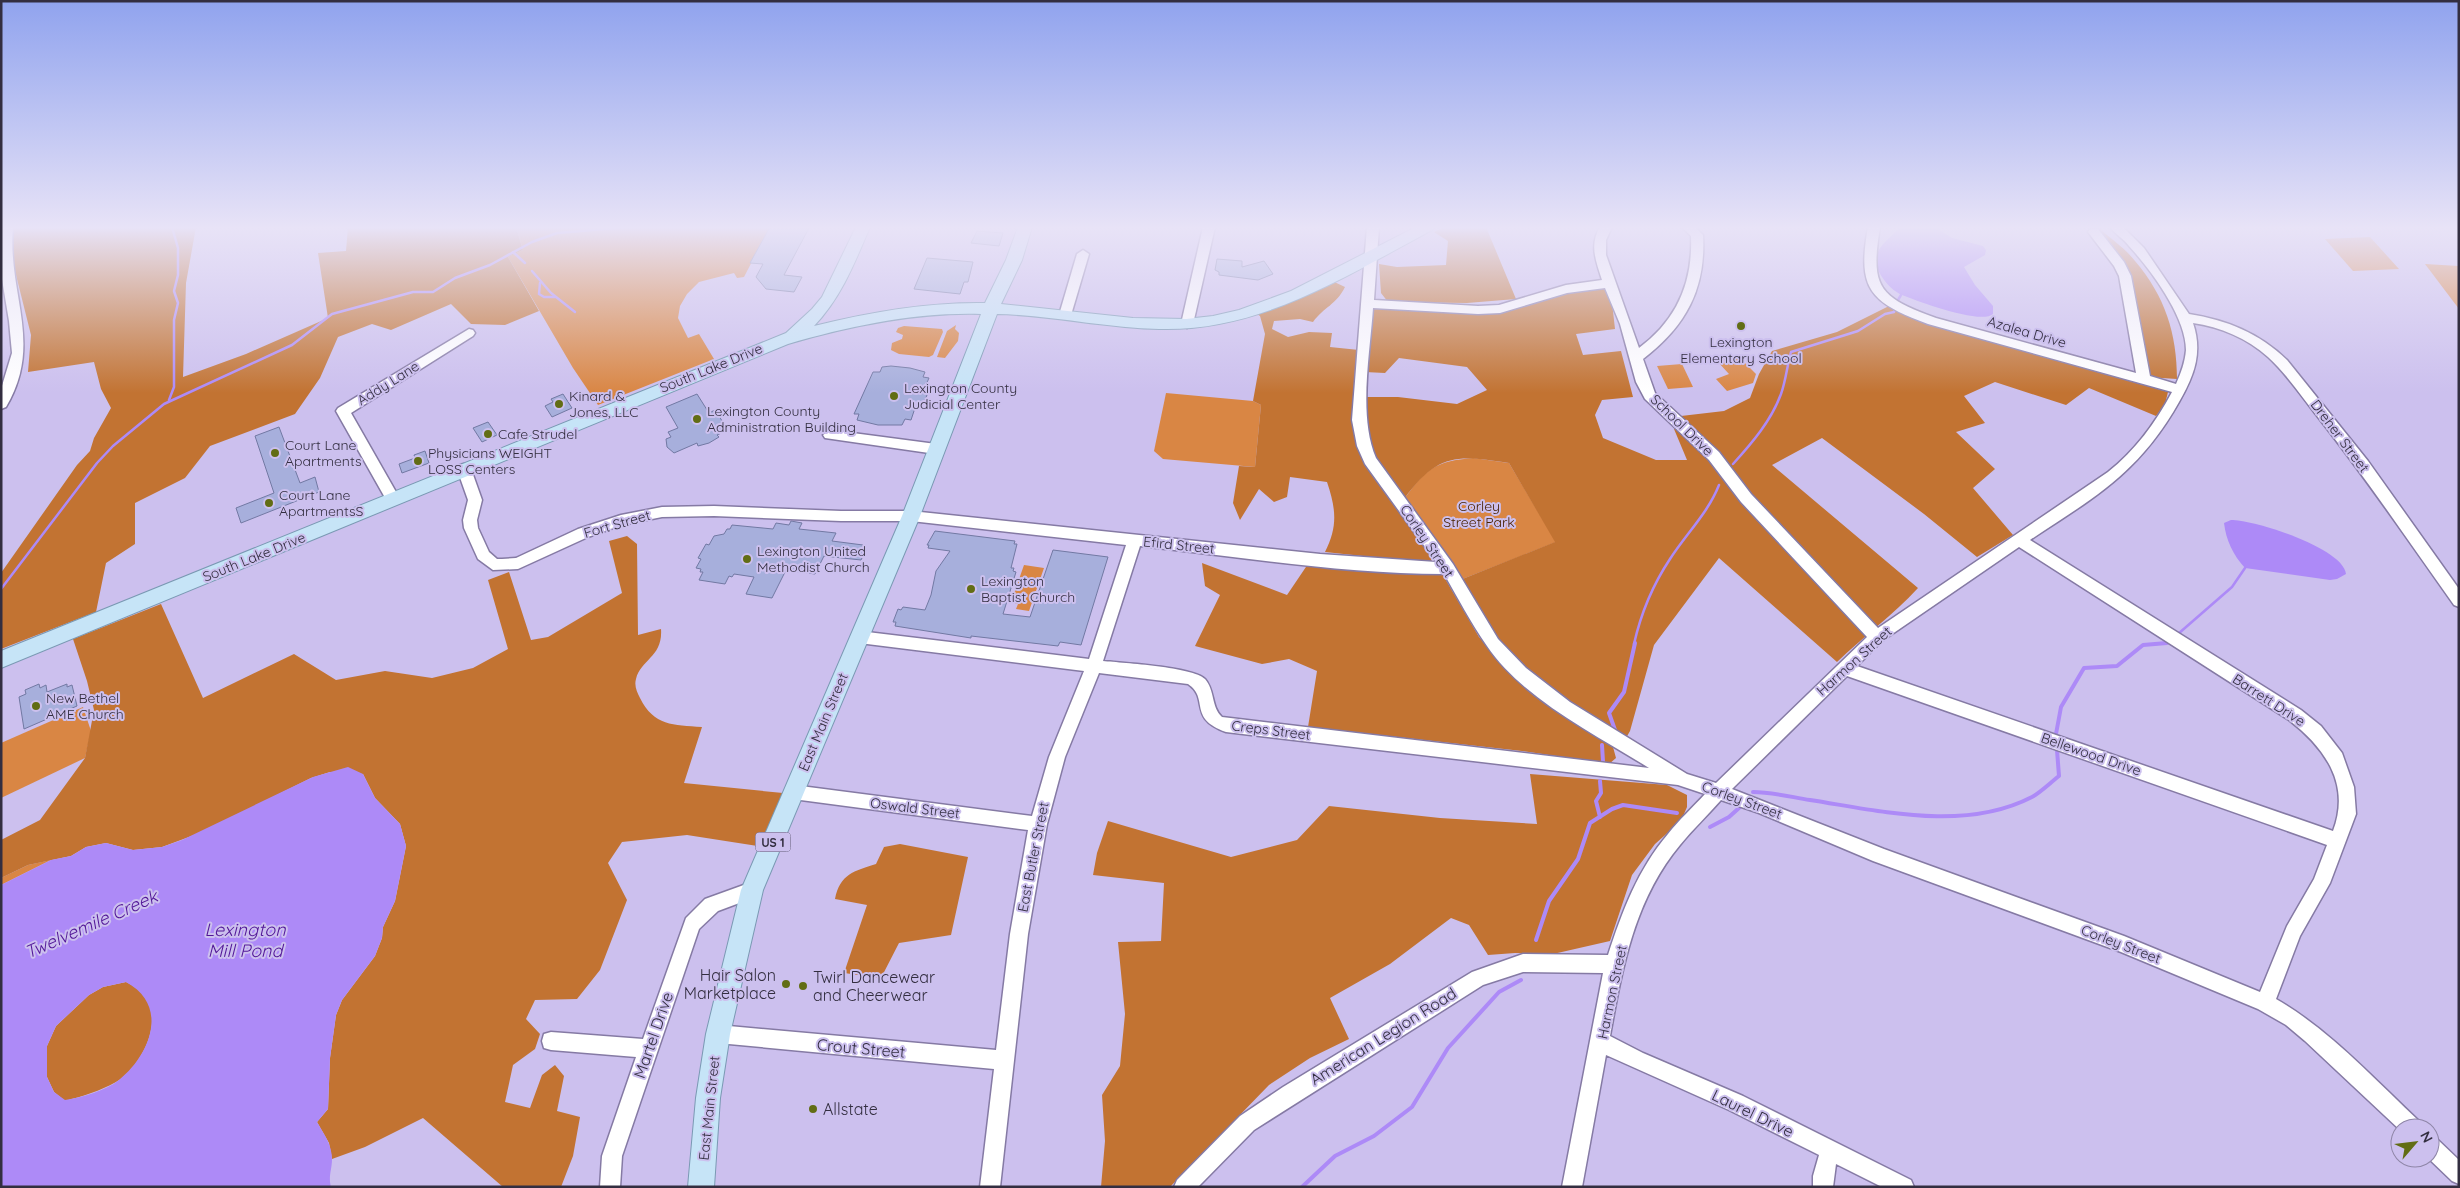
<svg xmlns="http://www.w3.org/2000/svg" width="2460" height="1188" font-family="Quicksand,sans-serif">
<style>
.green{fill:#d98644}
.forest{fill:#c27332}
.water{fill:#ad8af7;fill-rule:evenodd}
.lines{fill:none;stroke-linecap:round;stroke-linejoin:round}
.stream-far1{stroke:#ad8af7;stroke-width:2.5}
.stream{stroke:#ad8af7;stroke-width:4}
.building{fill:#a7afdc;stroke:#7279a3}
.minor-casing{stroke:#857aa4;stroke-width:3}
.major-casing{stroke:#7a99b3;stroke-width:2}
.minor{fill:#fff;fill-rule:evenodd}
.major{fill:#c6e4f7;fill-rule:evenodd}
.poi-dot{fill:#626d14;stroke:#ccc0ee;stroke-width:2}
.labels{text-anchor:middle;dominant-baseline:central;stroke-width:4;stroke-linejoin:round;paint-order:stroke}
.shield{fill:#ccc0ee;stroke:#615a74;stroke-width:1}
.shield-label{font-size:12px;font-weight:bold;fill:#332e40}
.street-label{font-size:14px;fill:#332e40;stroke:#ccc0ee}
.poi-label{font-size:14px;fill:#332e40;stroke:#ccc0ee;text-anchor:start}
.park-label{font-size:14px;fill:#482100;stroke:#ccc0ee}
.near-poi-label{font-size:16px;fill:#332e40;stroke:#ccc0ee;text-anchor:start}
.near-street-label{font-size:16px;fill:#332e40;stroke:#ccc0ee}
.near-water-label{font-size:18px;font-style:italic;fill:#511597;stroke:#ccc0ee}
</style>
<rect width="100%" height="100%" fill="#ccc0ee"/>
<g class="green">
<path d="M516 227H770L744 277 737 278 734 273 699 282 687 294 680 306 678 318 688 338 699 334 714 359 598 405 573 368 508 257 523 250Z"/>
<path d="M2370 237 2399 269 2353 271 2325 239Z"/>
<path d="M2425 264 2459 266V309Z"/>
<path d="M956 325 955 329 959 333 958 341 945 358 937 357 947 331Z"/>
<path d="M904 326 942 329 943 332 933 355 929 357 899 354 891 350 892 343 902 339 903 335 896 332 898 328Z"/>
<path d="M1737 355 1756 374 1753 383 1727 391 1716 379 1729 374 1717 361Z"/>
<path d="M1682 364 1693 387 1668 389 1657 366Z"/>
<path d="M1166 393 1253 401 1261 405 1255 467 1163 459 1154 451Z"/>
<path d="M1473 458 1509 463 1556 542 1460 580 1404 499C1426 469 1435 461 1473 458Z"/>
<path d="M1024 565 1044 568 1029 611 1016 609 1018 604 1011 602Z"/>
<path d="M83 707 91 731 85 758 1 798V743Z"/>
<path d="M51 860 1 885V878L28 865Z"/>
</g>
<g class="forest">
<path d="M15 227H196L186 283 183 377 246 354 328 318 318 253 346 251 348 227H516L523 250 508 257 539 311 505 325 471 324 451 304 391 330 372 324 338 337 320 378 295 414 210 446 185 478 135 503V544L106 563 96 612 1 649V573L77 465 90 451 94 438 111 408 101 389 94 362 28 372 31 335 9 247Z"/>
<path d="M1445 227H1486L1516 299 1467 303 1388 302 1381 293 1379 264 1397 267 1446 265 1448 241 1434 232Z"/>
<path d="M2097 227C2110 238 2125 248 2135 261 2165 296 2177 334 2177 379L2147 377 2124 267Z"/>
<path d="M1328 279 1345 287C1336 305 1324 307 1313 322L1300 319 1274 321 1272 329 1288 337 1309 332 1332 333 1330 347 1359 350 1358 433 1437 564 1325 552C1338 526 1336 509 1327 482L1290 477 1287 497 1274 502 1259 489 1240 520 1233 503 1239 466 1255 467 1261 405 1253 401 1265 334 1260 316 1253 311Z"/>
<path d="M1610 285 1615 329 1576 334 1583 355 1621 351 1633 397 1602 400 1595 415 1603 438 1656 460H1687L1674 429 1681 416 1724 411 1750 398 1759 374 1772 351 1837 332 1887 307 1891 301 1932 321 2168 392 2165 404 2156 416 2089 388 2066 405 1995 382 1964 396 1985 423 1956 432 1995 469 1973 488 2013 535 1977 557 1924 514 1822 438 1772 465 1918 588C1893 615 1863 637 1837 662L1719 558 1654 645 1630 731 1626 738 1526 673 1498 642 1460 580 1555 542 1509 463C1456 455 1438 453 1404 499L1372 459 1363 397H1398L1457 404 1487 390 1467 367 1399 358 1385 373 1365 372 1371 309 1479 313 1555 294Z"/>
<path d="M627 536 637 544 638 635 661 629C663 657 641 659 636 679 634 686 637 692 640 698 654 726 673 725 702 727L684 783 783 793 770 848 687 835 622 842 608 863 627 900 600 970 577 999 535 1000 526 1019 540 1034 535 1049 513 1065 505 1102 530 1108 542 1075 555 1065 564 1076 557 1111 580 1117 573 1156 561 1187H503L423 1118 365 1147 332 1159 329 1143 317 1122 328 1109 330 1058 336 1015 342 1000 375 956 382 938 383 927 395 901 406 846 400 824 375 798 363 774 330 772 311 778 205 831 162 847 133 850 106 843 86 847 71 856 28 865 1 878V840L40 820 85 758 94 710 87 681 73 639 161 604 203 698 294 654 336 680 385 671 432 678 473 668 508 649 488 580 509 572 531 640 548 637 622 593 609 541Z"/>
<path d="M1310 561 1398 573 1443 575 1479 637 1493 652 1606 740 1613 747 1616 758 1609 764 1522 751 1308 727 1317 671 1289 659 1262 664 1195 646 1220 595 1205 586 1202 563 1287 595Z"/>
<path d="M1530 774 1667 785 1687 795V807L1681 821 1655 844 1632 875 1610 941 1553 954 1515 953 1488 955 1469 925 1451 918 1390 964 1330 998 1349 1039 1310 1058 1269 1085 1170 1187H1101L1105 1141 1102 1095 1120 1066 1125 1014 1118 942 1161 941 1164 883 1093 875 1097 853 1108 821 1231 857 1297 840 1329 806 1440 818 1537 824Z"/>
<path d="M900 844 968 857 951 935 899 943 881 978 844 973 867 905 835 899C840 874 854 871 876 864L884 847Z"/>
<path d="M126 982C132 985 138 988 142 993 167 1018 141 1068 116 1082 100 1091 83 1096 65 1101L54 1092 47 1077V1046L56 1026 89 995 103 987Z"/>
</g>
<g class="water">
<path d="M1901 227H1935L1952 238 1983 246 1986 250 1985 255 1964 267 1975 285 1993 306V314C1981 325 1917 301 1902 295 1891 291 1875 272 1876 260 1876 247 1892 236 1901 227Z"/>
<path d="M2231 520C2255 520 2343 548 2346 574L2337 579 2330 580 2245 568C2233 555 2226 540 2224 523Z"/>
<path d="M348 767 363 774 375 798 400 824 406 846 395 901 383 927 382 938 375 956 342 1000 336 1015 330 1058 328 1109 317 1122C324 1134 332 1145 332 1159 332 1170 328 1176 331 1187H1V885L51 860 71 856 86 847 106 843 133 850 162 847 182 840 313 777ZM126 982C170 1006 150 1055 119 1080 105 1091 83 1097 65 1100L54 1092 47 1077V1046L56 1026 89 995 103 987Z"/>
</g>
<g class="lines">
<g class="stream-far1">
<path d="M513 252 525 263"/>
<path d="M532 271 551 293 575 312"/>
<path d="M540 283 539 294 544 297H555"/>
<path d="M1898 300 1901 295"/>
<path d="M169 400 174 387V320L178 303 174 291 178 275V248L172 227"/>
<path d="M1733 464C1752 443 1771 421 1781 394 1786 380 1787 366 1791 352L1858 331 1885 314 1894 312 1895 309"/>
<path d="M1 589 97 463 113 446 164 404 292 345 332 314 413 292H433L455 278 490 265 532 242 557 233 627 227"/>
<path d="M2178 634 2232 587 2245 568"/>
<path d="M1634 644C1641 613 1652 586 1670 559 1686 534 1708 513 1719 485"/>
<path d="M2155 644 2167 643"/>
</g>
<g class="stream">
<path d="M1615 730 1609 713 1624 692 1635 643"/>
<path d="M2056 734 2061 707 2084 668 2117 666 2143 645 2167 643"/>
<path d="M1602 745 1603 762"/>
<path d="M1600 781 1601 793 1596 801 1600 817"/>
<path d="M1753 792C1772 792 1791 797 1810 800 1881 811 1964 832 2032 797 2041 792 2050 783 2059 776L2057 750"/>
<path d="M1710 827 1729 817 1739 808"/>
<path d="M1536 940 1549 901 1578 859 1590 823 1612 809 1623 805 1677 813"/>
<path d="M1302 1187 1335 1156 1374 1136 1412 1107 1448 1048 1499 992 1521 980"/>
</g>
</g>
<g class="building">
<path d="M770 227 809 228 784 275 802 277 794 292 766 289 756 277 763 264 750 263Z"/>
<path d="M977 231 1003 233 999 246 971 243Z"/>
<path d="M927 258 973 262 968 282H964L960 294 914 289Z"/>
<path d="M1217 259 1242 261V267L1264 261 1273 274 1258 280 1219 275V272L1215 270Z"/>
<path d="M891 366 910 368 925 372 923 377 929 378 924 389 929 390 923 405 920 408H915L911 420 905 419 902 425H878L857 420 859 414H854L873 372H880L882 367Z"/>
<path d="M563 394 572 408 552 417 545 406 553 402 551 399Z"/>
<path d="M697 394 709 413 715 410 728 430 717 435 719 437 709 443 698 446 697 443 674 453 667 447 666 439 671 437 668 432 678 428 666 407Z"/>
<path d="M488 422 497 435 482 442 473 428Z"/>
<path d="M279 427 300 483 315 477 319 492 241 523 236 508 274 493 255 436Z"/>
<path d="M425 451 429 463 402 473 399 464 415 458 414 455Z"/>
<path d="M791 521 802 523 799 529 836 533 832 541 863 545 862 549 866 550 861 560 824 556 815 574 786 570 772 598 746 594 754 577 734 574 732 577 729 576 725 584 699 580 703 572H700L701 569 696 568 701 559 698 558 706 544 709 545 714 536 724 534 727 529H730L732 525 773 529 776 523 789 525Z"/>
<path d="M935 531 1015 541 1014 544H1017L1011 568H1014L1013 571 1016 572 1003 614 1030 617 1053 550 1108 557 1081 645 1060 642 1058 646 971 636V638L895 626 896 622H893L898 609 901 610 903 607 925 610 931 595 936 571 950 551 928 548 929 545H927Z"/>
<path d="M39 684 40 688 46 685 47 692 67 684V687L72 685 77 706 24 729 19 697 26 694 25 690Z"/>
</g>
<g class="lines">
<defs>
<g id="minor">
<path d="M1 227H13C7 294 44 343 6 407L1 409V389L12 353 9 321 1 273Z"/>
<path d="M1203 227H1215L1193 324 1187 328 1181 324Z"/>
<path d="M1367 227H1379L1374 300 1478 306 1499 305 1566 285 1602 280C1596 261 1589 245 1600 227H1612L1606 240V255L1639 348C1677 320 1693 282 1691 236L1682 227H1695L1703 235C1706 289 1686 326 1643 359L1655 393 1719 452 1751 494 1878 628 2108 472C2135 451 2156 422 2172 392L1928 324C1869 302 1857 289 1868 227H1880C1870 288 1879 297 1936 318L2136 373 2119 276 2114 266 2088 232 2090 229H2098L2124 262 2131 276 2150 376 2176 384C2181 373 2185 362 2186 350 2186 317 2151 270 2129 246 2124 239 2115 234 2110 227H2123L2144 248 2189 314C2227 320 2259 333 2287 360L2368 461 2459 589V607L2454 605C2410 543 2368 481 2321 421 2304 400 2288 375 2268 357 2247 338 2220 327 2193 323 2203 353 2194 376 2179 402 2139 473 2095 497 2030 540L2301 710 2321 726 2342 753 2354 787 2356 814 2330 883 2300 936 2276 999C2330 1030 2374 1079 2419 1121L2422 1128H2400V1130L2305 1041 2286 1025 2258 1009 2121 952 1873 861 1759 813 1721 800C1708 815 1693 829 1680 845 1634 900 1622 969 1610 1036L1643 1053 1743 1096 1911 1180 1914 1187H1882L1836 1164 1833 1187H1813V1176L1819 1155 1729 1110 1606 1055 1582 1187H1562L1603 973 1523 972 1483 985 1254 1130 1198 1187H1174L1177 1180 1240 1116 1283 1087 1472 972 1523 954 1608 955C1622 912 1638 869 1668 834 1679 820 1693 807 1705 794L1678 785 1226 732C1187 718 1210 699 1188 684L1099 673 1065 757 1047 824 1028 934 1000 1187H980L994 1069 718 1043 711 1041 709 1034 711 1027 718 1025 996 1050 1010 934 1028 830 793 799 787 797 785 792 787 787 793 785 1032 816 1049 757 1084 671 859 643 854 641 851 637 854 633 859 631 1089 659 1126 545 911 521H841L714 516 662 517 622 525 588 537 518 569 493 570 478 559 464 528 463 520 468 500 457 469 459 465 464 464 471 469 482 500 477 520 478 528 489 552 497 559H502L516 558 578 529 621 515 662 507 714 506 841 511H911L1320 554 1436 562 1365 464 1357 446 1352 420ZM1605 288 1620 324 1636 382 1645 399 1709 460 1741 502 1867 637 1716 783 1687 774 1570 702 1526 668 1498 639 1453 564 1376 458C1358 416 1370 354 1373 308L1478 314 1500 313 1567 293ZM1140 546C1241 557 1343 574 1444 574 1458 598 1471 623 1487 646 1523 699 1595 734 1649 768L1222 717C1211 707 1215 690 1205 679 1193 667 1124 663 1103 661ZM2019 547 2289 720C2325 748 2351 784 2333 831L1857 666 1882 641ZM1847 676 2327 845 2314 879 2287 926 2260 992 2124 936 1884 849 1732 789Z"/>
<path d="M1083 250 1089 254 1071 315 1069 318H1061L1059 315 1077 254Z"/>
<path d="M469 329 473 330 475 333 473 336 351 413 400 499 398 503H388L336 411 338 408Z"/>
<path d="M830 430 936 444 943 449 936 454 825 438 823 435Z"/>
<path d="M752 882 758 884 761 890 758 896 718 911 699 929 622 1156 620 1187H600L602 1156 636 1057 551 1050 544 1048 542 1041 544 1034 551 1032 643 1039 686 918 705 899Z"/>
<path d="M2430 1136 2437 1139 2459 1160V1184L2452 1181 2428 1158H2430Z"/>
</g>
<path id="major" d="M856 227H870C855 262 841 298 814 326 870 312 927 302 985 303L1006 260 1018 227H1032L1022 260 1001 304 1133 318 1186 319 1213 316 1239 310 1291 291 1416 227H1434L1432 230C1346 276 1260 332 1159 329 1104 328 1051 315 997 314L920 516 763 890 730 1034 720 1098 714 1187H688L696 1098 706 1034 741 890 902 516 981 314C916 312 850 326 788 344L1 668V651L786 333 812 309 822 297Z"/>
</defs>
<use href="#minor" class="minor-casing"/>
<use href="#major" class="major-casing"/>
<use href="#minor" class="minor"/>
<use href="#major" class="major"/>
</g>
<linearGradient id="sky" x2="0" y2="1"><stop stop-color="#90a3ee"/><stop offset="0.58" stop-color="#e8e3f7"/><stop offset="1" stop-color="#e8e3f7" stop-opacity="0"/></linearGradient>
<rect width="2460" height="393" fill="url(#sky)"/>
<g class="poi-dot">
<circle cx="1741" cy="326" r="5"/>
<circle cx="894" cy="396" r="5"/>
<circle cx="559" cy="404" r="5"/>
<circle cx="697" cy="419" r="5"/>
<circle cx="488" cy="434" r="5"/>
<circle cx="275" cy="453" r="5"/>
<circle cx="418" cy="461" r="5"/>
<circle cx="269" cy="503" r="5"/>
<circle cx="747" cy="559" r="5"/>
<circle cx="971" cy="589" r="5"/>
<circle cx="36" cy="706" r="5"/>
<circle cx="786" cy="984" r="5"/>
<circle cx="803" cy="986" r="5"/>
<circle cx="813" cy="1109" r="5"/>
</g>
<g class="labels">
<rect class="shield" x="755.5" y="832.5" width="35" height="19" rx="4"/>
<g class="shield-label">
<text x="773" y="842">US 1</text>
</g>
<g class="street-label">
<text transform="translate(2027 332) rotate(16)">Azalea Drive</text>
<text transform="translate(711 368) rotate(-22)">South Lake Drive</text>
<text transform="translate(388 383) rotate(-32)">Addy Lane</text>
<text transform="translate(1682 425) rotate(44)">School Drive</text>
<text transform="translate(2340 436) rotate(53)">Dreher Street</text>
<text transform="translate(617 524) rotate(-16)">Fort Street</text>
<text transform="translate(1427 541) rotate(56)">Corley Street</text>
<text transform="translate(1179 545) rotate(6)">Efird Street</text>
<text transform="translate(254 557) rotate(-22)">South Lake Drive</text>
<text transform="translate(1854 661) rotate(-42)">Harmon Street</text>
<text transform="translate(2269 700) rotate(33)">Barrett Drive</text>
<text transform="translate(823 722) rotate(-67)">East Main Street</text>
<text transform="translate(1271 730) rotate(7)">Creps Street</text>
<text transform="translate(2091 754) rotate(19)">Bellewood Drive</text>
<text transform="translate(1742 800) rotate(20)">Corley Street</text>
<text transform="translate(915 808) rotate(7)">Oswald Street</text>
<text transform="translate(1033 857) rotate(-79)">East Butler Street</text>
<text transform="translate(2121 944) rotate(21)">Corley Street</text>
<text transform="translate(1612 992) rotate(-78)">Harmon Street</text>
<text transform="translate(709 1108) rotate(-84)">East Main Street</text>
</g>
<g class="poi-label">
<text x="1741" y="342" text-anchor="middle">Lexington<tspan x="1741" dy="16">Elementary School</tspan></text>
<text x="904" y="388">Lexington County<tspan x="904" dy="16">Judicial Center</tspan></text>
<text x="569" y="396">Kinard &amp;<tspan x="569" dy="16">Jones, LLC</tspan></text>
<text x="707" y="411">Lexington County<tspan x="707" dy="16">Administration Building</tspan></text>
<text x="498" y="434">Cafe Strudel</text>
<text x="285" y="445">Court Lane<tspan x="285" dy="16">Apartments</tspan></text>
<text x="428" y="453">Physicians WEIGHT<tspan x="428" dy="16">LOSS Centers</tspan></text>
<text x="279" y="495">Court Lane<tspan x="279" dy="16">ApartmentsS</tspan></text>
<text x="757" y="551">Lexington United<tspan x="757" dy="16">Methodist Church</tspan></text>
<text x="981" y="581">Lexington<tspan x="981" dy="16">Baptist Church</tspan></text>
<text x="46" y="698">New Bethel<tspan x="46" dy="16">AME Church</tspan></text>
</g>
<g class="park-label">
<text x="1479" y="506">Corley<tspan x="1479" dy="16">Street Park</tspan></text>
</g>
<g class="near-poi-label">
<text x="776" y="975" text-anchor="end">Hair Salon<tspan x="776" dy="18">Marketplace</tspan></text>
<text x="813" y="977">Twirl Dancewear<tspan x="813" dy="18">and Cheerwear</tspan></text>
<text x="823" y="1109">Allstate</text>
</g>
<g class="near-street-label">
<text transform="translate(653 1035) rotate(-71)">Martel Drive</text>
<text transform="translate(1383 1036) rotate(-32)">American Legion Road</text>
<text transform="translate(861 1048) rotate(5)">Crout Street</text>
<text transform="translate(1753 1113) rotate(26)">Laurel Drive</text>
</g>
<g class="near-water-label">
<text transform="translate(91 924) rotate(-24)">Twelvemile Creek</text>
<text x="245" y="929">Lexington<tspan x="245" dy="21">Mill Pond</tspan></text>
</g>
</g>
<rect width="2460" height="1188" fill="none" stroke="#332e40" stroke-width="5"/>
<g transform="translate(2415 1143) rotate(62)"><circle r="24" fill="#ccc0ee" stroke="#8f86a8"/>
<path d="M0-4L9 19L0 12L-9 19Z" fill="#626d14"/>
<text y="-8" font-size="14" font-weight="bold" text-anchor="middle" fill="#332e40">N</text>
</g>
</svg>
